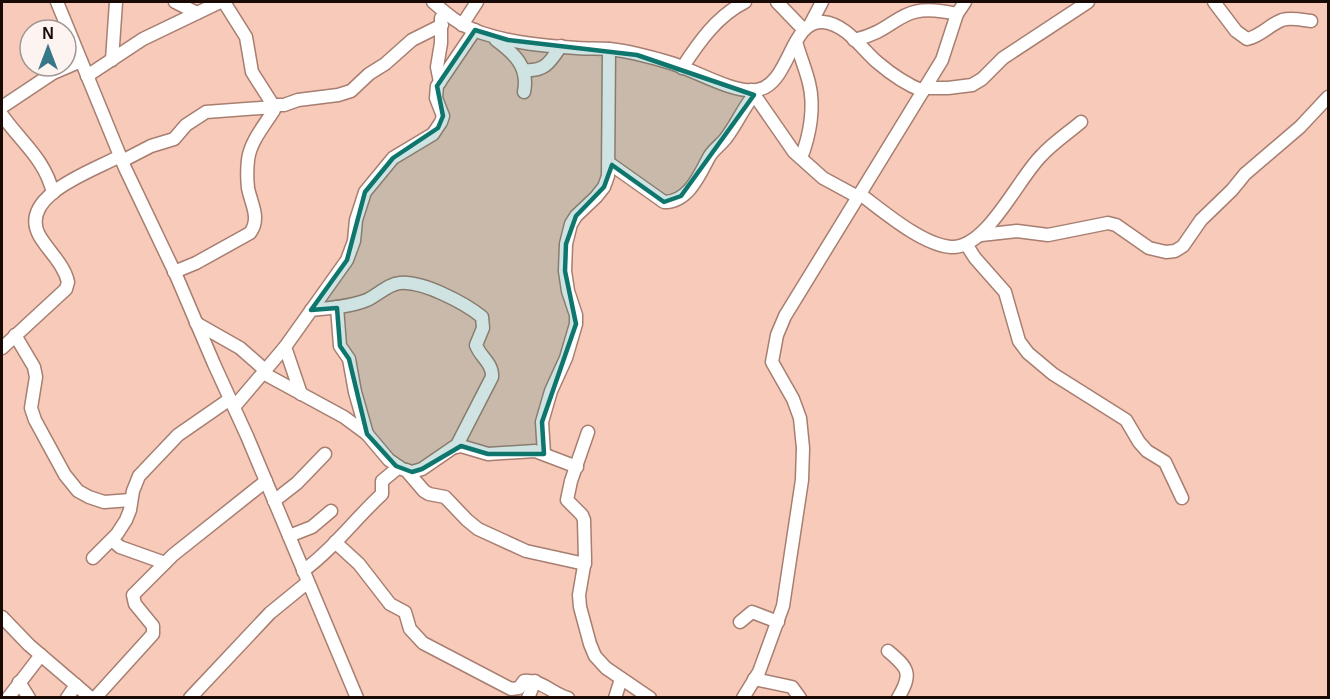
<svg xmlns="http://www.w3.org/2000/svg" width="1330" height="699" font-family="Arial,sans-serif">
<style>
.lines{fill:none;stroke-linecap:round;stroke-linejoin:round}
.minor-casing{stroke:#a77e70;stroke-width:15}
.minor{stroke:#fff;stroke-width:12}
.marked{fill:#0f766e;fill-opacity:0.2;stroke:#0f766e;stroke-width:4.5;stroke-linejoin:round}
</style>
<rect width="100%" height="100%" fill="#f7caba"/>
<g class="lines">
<defs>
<g id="minor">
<path d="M57 2 125 168 176 275 214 364 247 436 357 698"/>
<path d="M175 2 197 13"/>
<path d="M433 2C450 17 461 26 482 33 512 43 545 46 577 48 587 49 598 48 609 49 629 51 651 57 671 63 694 70 734 94 757 90 790 85 790 19 823 22 846 24 861 48 877 62 891 74 905 84 923 91"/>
<path d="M777 2 804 30"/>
<path d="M1214 2 1236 31 1247 39C1261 36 1269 25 1282 20 1291 17 1302 20 1311 21"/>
<path d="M462 25 477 2"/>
<path d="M810 25 822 2"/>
<path d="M496 40C515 54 529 67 524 92"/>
<path d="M854 40C903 29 895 0 957 14"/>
<path d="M796 42C800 56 806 70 809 83 815 107 810 135 801 158"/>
<path d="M112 60 116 2"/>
<path d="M682 68C699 42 717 16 745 2"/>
<path d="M524 70C545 72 550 62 561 46"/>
<path d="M87 76 143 39 220 2"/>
<path d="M440 82 437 67 441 43V18"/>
<path d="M924 88H948L972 85 982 79 1003 58 1088 2"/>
<path d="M751 90 794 152 823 178 858 197"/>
<path d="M273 105H284L298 100 338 95 351 91 369 74 385 64 412 40 442 25"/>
<path d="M2 107 53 73 81 61"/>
<path d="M2 115C21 142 45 159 53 193"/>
<path d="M122 161 151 146 174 139 186 125 206 112 274 107"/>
<path d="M609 163 664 202C688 202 699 176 708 159 712 150 721 145 726 138 737 124 743 108 754 95"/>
<path d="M860 194C883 211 922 245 951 247 987 249 1018 178 1042 155 1053 143 1068 133 1081 122"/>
<path d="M981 235 1017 231 1048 235 1108 223 1116 225 1149 248 1166 252 1175 251 1183 246 1201 220 1232 190 1245 174 1300 127 1328 97"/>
<path d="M966 244 975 258 1005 292 1019 341 1028 353 1053 374 1126 420 1139 442 1147 451 1165 462 1182 498"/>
<path d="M174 272 196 263 250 233C261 218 251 204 248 188 247 179 247 169 248 160 250 142 264 126 274 110L273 105 252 72 246 37 224 2"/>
<path d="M337 307 340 346 349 359 355 392 367 434"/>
<path d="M311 310C329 308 350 307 367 300 378 295 388 284 400 283 423 281 465 303 482 317L483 328 476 345C480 357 493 363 492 377L456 447"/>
<path d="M196 323 240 348 265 370"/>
<path d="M15 335 34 367 36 377 31 408 35 420 65 475 78 491 89 497 104 502 131 500"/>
<path d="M285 347 301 394"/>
<path d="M2 348 66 289 68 282C64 264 48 251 39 235 18 195 95 170 120 156"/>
<path d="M263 373 344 417 367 434 389 460 402 469 412 472 422 469 454 447 461 446 488 454 535 451 577 467"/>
<path d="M234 407 285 347 347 260 354 241 356 220 365 192 393 158 433 134 441 122 443 116 436 98 437 86 475 30"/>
<path d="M588 432 571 481 567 500 582 515 584 520 585 560 579 595 580 607 590 644 595 656 606 668 650 698"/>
<path d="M544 454 542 422 551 391 566 358 576 324V315L568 291 565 271 566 244 571 224 576 216 596 197 604 187 608 176 609 49"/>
<path d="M406 470 424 491 429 494 445 497 467 520 478 529 526 551 585 564"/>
<path d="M274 501 297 483 325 454"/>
<path d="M289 536 312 527 331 511"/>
<path d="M112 540 120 547 165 563"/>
<path d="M335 542 359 564 390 604 405 612 410 629 423 643 511 689 519 688 524 681C540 679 553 694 568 698"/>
<path d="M93 558 117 534 126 520 130 510 133 491 139 476 178 435 230 399"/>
<path d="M303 571C333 549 355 519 382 494V481L399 467"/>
<path d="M2 617 29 645 91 698"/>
<path d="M740 622 752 612 778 622"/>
<path d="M888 651C908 668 913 673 898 698"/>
<path d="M754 679 792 687 800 698"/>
<path d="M19 682 29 698"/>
<path d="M8 698 41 655"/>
<path d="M67 698 76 685"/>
<path d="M95 698 153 634V626L135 604 133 595 173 555 266 481"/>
<path d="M190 698 270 613 308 582"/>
<path d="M528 698 535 681"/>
<path d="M615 698 621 679"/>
<path d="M743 698 759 672 783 606 802 480 803 448 800 418 793 399 772 362 777 335 785 316 942 60 957 14 965 2"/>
</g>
</defs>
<use href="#minor" class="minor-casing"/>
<use href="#minor" class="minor"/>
</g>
<path class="marked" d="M475 30 508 40 637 55 754 95 681 196 664 202 612 165 604 187 576 216 566 244 565 271 576 324 542 422 544 454H488L461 446 422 469 412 472 396 466 367 434 349 359 340 346 337 308 311 310 347 260 365 192 393 158 438 128 443 116 437 86Z"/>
<rect width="1330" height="699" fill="none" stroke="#190a06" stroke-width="6"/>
<g transform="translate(48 48)"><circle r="28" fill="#fdf4f1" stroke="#a29693" stroke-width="1.5"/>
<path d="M0-4.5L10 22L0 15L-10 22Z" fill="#36778a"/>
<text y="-9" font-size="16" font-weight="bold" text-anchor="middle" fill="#190a06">N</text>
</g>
</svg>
